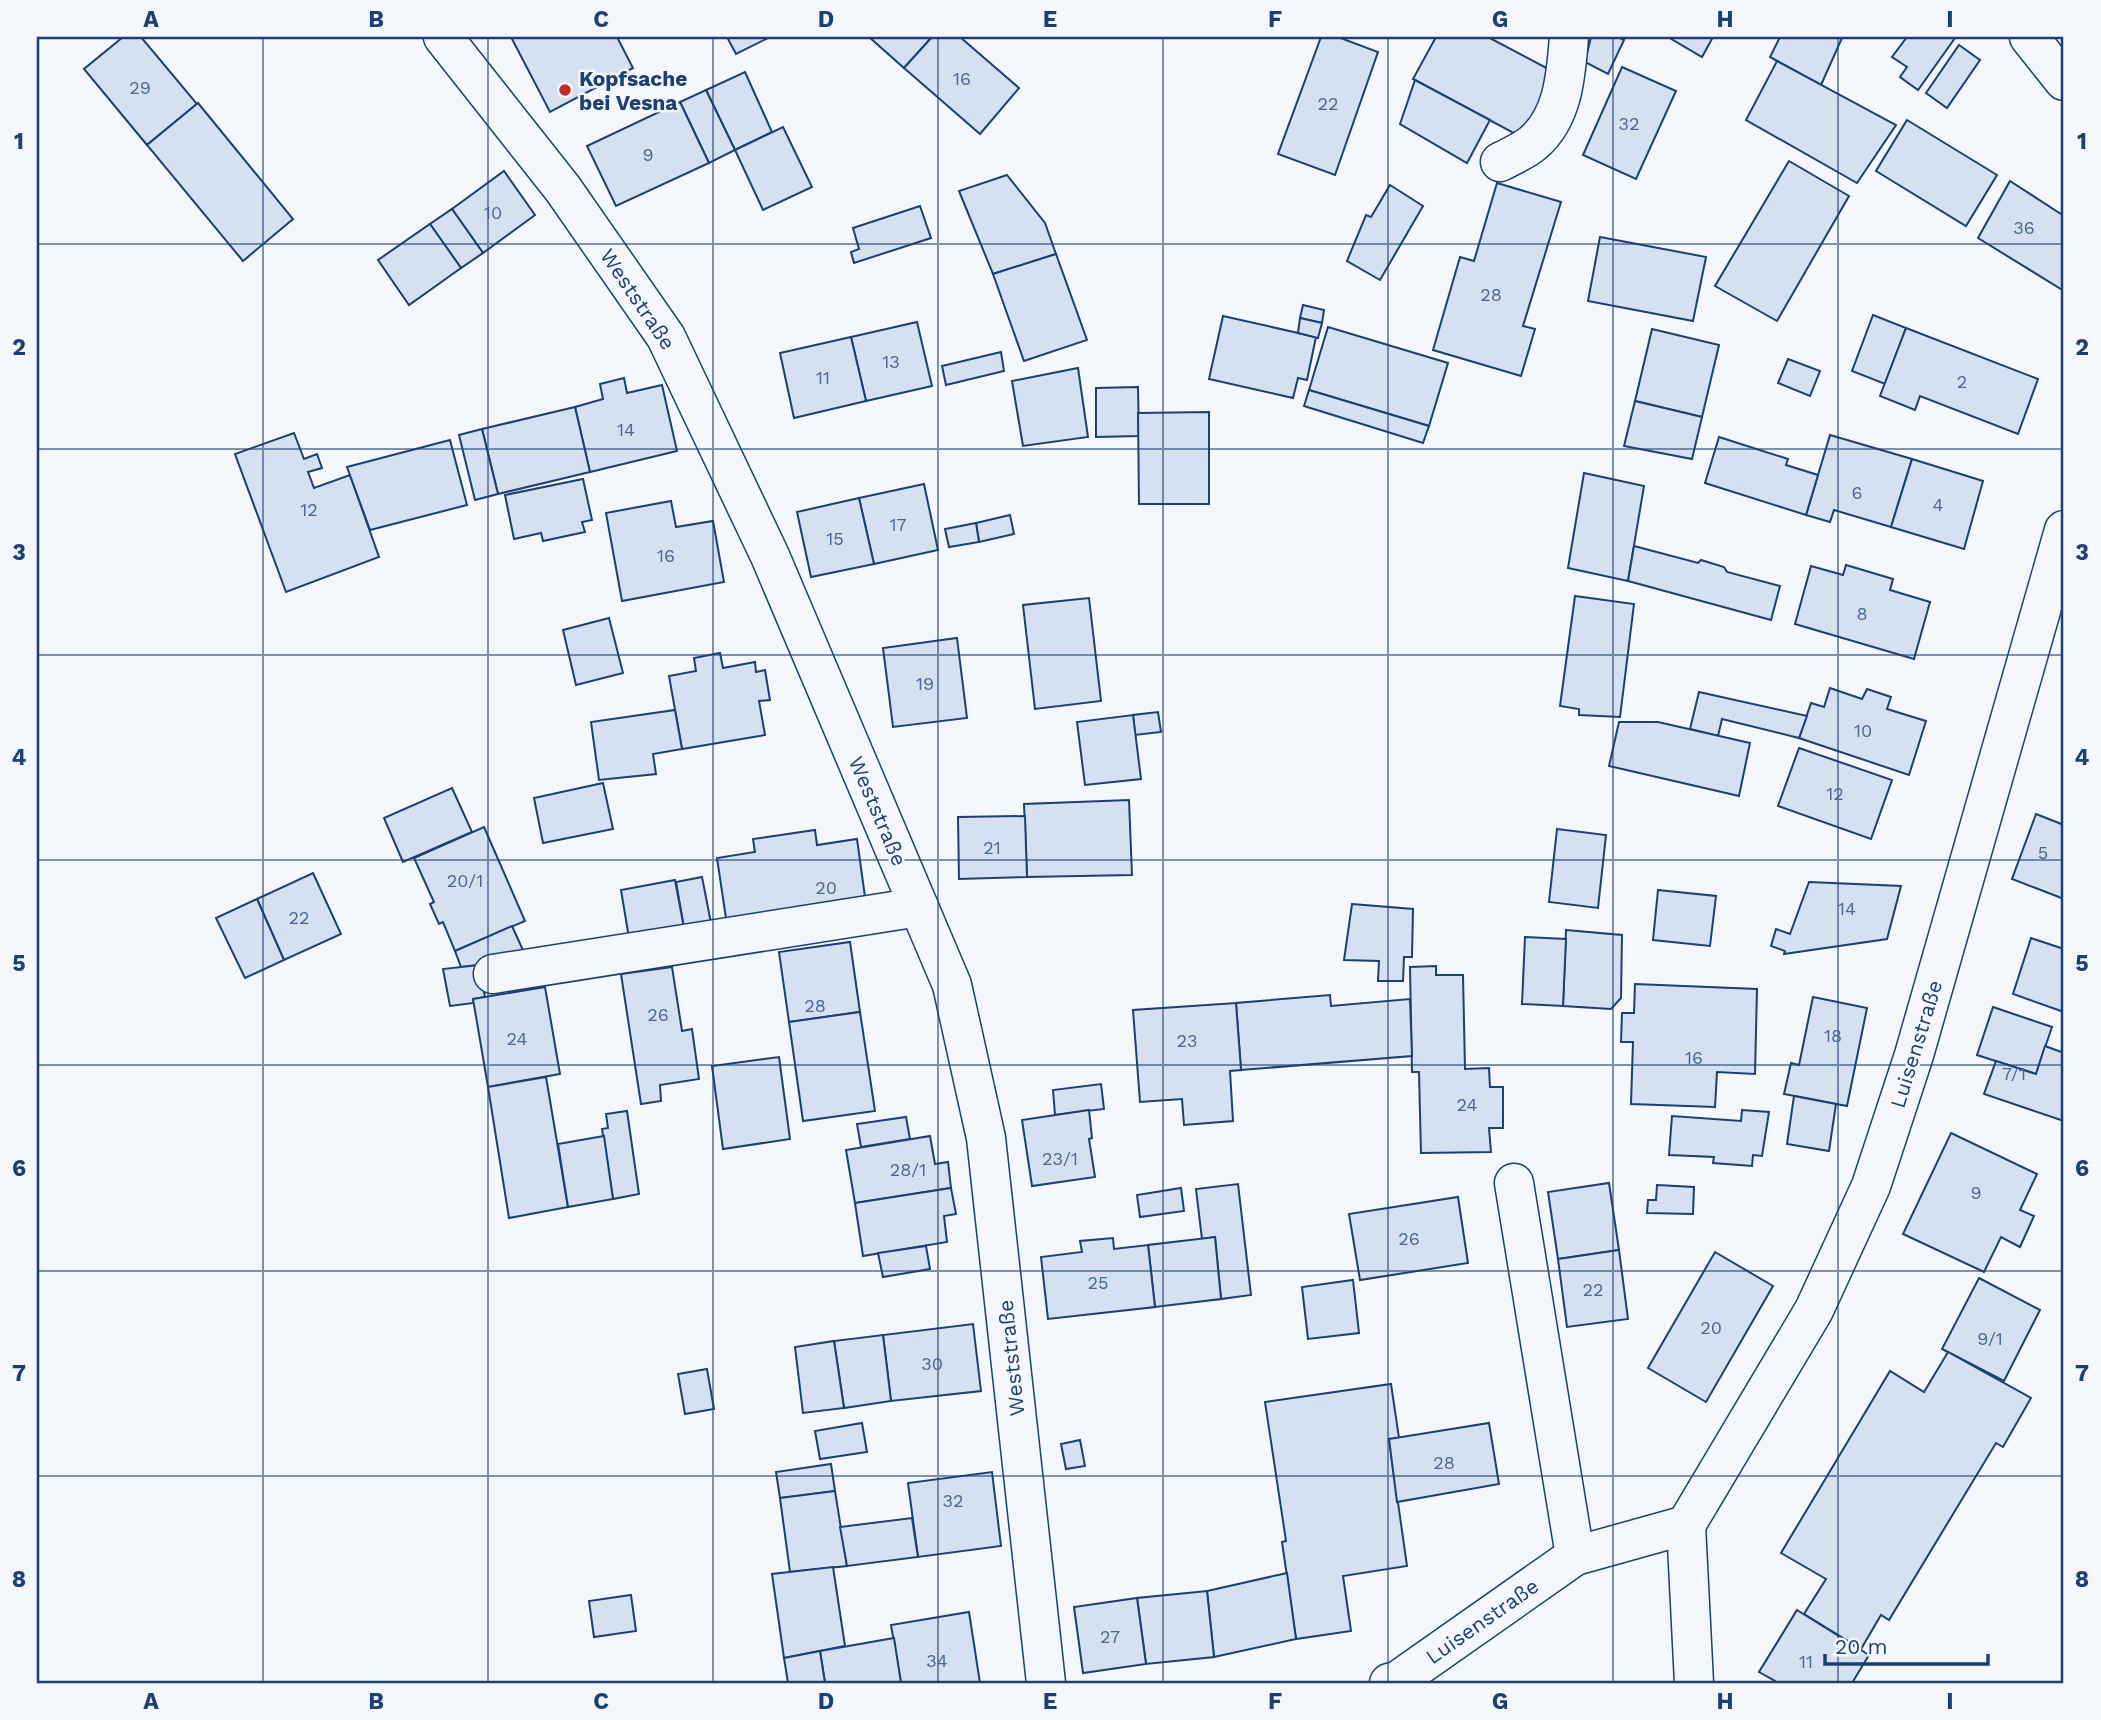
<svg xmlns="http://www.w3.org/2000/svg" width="2101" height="1720" font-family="'Work Sans',sans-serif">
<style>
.building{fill:#d5e0f0;stroke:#1d3f73;stroke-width:2}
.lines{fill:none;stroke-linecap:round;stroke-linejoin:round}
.minor-casing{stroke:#1d3f73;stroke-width:41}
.major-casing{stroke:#1d3f73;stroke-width:41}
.minor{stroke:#f4f7fb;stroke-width:38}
.major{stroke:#f4f7fb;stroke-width:38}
.grid{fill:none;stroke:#1d3f73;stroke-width:2;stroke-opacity:0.55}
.poi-dot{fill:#c62828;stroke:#f4f7fb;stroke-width:2.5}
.labels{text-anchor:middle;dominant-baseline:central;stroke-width:5;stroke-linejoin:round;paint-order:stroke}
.number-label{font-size:18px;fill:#4b6792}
.poi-label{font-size:21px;font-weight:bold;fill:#1d3f73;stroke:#f4f7fb;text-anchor:start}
.street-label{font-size:21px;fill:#1d3f73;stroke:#f4f7fb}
.neatline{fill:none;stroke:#1d3f73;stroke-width:2.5}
.grid-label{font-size:23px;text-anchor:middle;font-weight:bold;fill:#1d3f73}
</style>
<rect width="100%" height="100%" fill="#f4f7fb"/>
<g class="building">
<path d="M123 37H141L197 104 147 145 84 69Z"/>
<path d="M511 37H617L633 68 550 112Z"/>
<path d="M727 37H770L736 54Z"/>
<path d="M869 37H932L904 68Z"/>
<path d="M932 37H960L1019 88 980 134 904 68Z"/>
<path d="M1321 37H1338L1378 52 1335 175 1278 154Z"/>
<path d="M1436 37H1488L1556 73 1521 137 1413 79Z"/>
<path d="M1591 37H1618L1624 40 1608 74 1585 62Z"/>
<path d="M1668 37H1713L1702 57Z"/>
<path d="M1780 37 1842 38 1821 85 1770 57Z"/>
<path d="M1907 37 1955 38 1918 90 1900 77 1907 67 1892 57Z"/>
<path d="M1959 45 1980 60 1947 108 1926 93Z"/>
<path d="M1777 61 1896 125 1857 183 1746 120Z"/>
<path d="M1622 67 1676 91 1636 179 1583 155Z"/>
<path d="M745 72 772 132 735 150 706 90Z"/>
<path d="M1415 80 1490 120 1467 163 1400 124Z"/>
<path d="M706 90 735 150 709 163 680 102Z"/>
<path d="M680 102 709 163 616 206 587 146Z"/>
<path d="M198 103 293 219 243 261 147 145Z"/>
<path d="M1907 120 1997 175 1966 226 1876 171Z"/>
<path d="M783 127 812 187 763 210 735 150Z"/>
<path d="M1789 161 1849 196 1777 321 1715 286Z"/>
<path d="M504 171 535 215 483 253 452 209Z"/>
<path d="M1007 175 1045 223 1056 254 993 274 959 191Z"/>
<path d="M2010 181 2064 216V291L1978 238Z"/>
<path d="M1497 183 1561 202 1523 326 1535 329 1521 376 1433 350 1460 257 1474 261Z"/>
<path d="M1390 185 1423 206 1380 280 1347 261 1366 215 1371 217Z"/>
<path d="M920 206 931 238 854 263 851 252 859 249 853 228Z"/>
<path d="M452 209 483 253 461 268 430 224Z"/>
<path d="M430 224 461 268 409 305 378 260Z"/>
<path d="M1600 237 1706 257 1693 321 1588 301Z"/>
<path d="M1056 254 1087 340 1024 361 993 274Z"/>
<path d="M1303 305 1324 310 1322 323 1300 318Z"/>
<path d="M1873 315 1906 328 1885 384 1852 371Z"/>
<path d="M1223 316 1316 337 1307 380 1298 378 1293 398 1209 379Z"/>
<path d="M1300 318 1322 323 1318 338 1298 333Z"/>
<path d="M917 322 932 386 866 401 851 337Z"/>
<path d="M1328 327 1448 363 1429 426 1309 390Z"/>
<path d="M1906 328 2038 379 2018 434 1920 396 1915 410 1880 396Z"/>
<path d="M1652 329 1719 345 1702 417 1635 401Z"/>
<path d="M851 337 866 401 794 418 780 353Z"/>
<path d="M1001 352 1004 371 946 385 942 366Z"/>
<path d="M1788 359 1820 371 1810 396 1778 383Z"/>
<path d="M1078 368 1088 437 1023 446 1012 381Z"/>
<path d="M624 378 627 393 662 385 677 451 590 472 575 407 603 399 600 384Z"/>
<path d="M1138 387 1139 436 1096 437V388Z"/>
<path d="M1309 390 1429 426 1423 443 1304 406Z"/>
<path d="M1635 401 1702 417 1692 459 1624 446Z"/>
<path d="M575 407 590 472 498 494 482 429Z"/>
<path d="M1209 412V504H1139L1138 413Z"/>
<path d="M482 429 498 494 475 500 459 435Z"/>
<path d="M294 433 304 459 317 454 322 468 308 472 314 488 350 475 379 557 286 592 235 454Z"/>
<path d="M1830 435 1912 459 1891 527 1834 510 1830 522 1806 515Z"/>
<path d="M1719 437 1788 459 1786 465 1818 475 1806 515 1705 483Z"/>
<path d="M450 440 467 505 370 530 347 467Z"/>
<path d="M1912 459 1983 481 1964 549 1891 527Z"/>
<path d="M1584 473 1644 486 1628 581 1568 568Z"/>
<path d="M583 479 592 520 582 522 585 532 543 541 541 533 514 539 505 495Z"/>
<path d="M924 484 938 550 874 564 859 498Z"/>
<path d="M859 498 874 564 811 577 797 512Z"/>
<path d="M671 501 676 527 713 521 724 582 622 601 606 513Z"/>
<path d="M1010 515 1014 534 979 542 976 523Z"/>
<path d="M976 523 979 542 949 547 945 529Z"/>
<path d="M1634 546 1698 563 1701 560 1724 567 1727 572 1780 586 1771 620 1628 581Z"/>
<path d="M1846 565 1893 579 1890 590 1930 602 1914 659 1795 624 1811 566 1843 575Z"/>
<path d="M1575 596 1634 604 1620 717 1579 715V709L1560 706Z"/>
<path d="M1089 598 1101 701 1035 709 1023 605Z"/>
<path d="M609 618 623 673 576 685 563 630Z"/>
<path d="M957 638 967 718 893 727 883 648Z"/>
<path d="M720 653 723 668 755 662 756 672 765 670 770 700 759 701 765 735 682 749 669 676 696 671 694 658Z"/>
<path d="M1830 688 1862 699 1867 689 1891 697 1887 709 1926 721 1909 775 1799 738 1811 703 1824 707Z"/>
<path d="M1699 692 1807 716 1799 738 1722 719 1718 736 1690 729Z"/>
<path d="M675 710 682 749 653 754 656 774 599 780 591 722Z"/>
<path d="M1158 712 1161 732 1135 735 1133 715Z"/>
<path d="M1133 715 1141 779 1085 785 1077 722Z"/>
<path d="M1619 722H1658L1750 743 1739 796 1609 766Z"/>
<path d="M1799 748 1892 780 1871 839 1778 806Z"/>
<path d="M603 783 613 829 543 843 534 798Z"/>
<path d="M452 788 472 832 403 862 384 818Z"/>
<path d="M1129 800 1132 875 1027 877 1024 804Z"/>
<path d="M2036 814 2064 825V899L2012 879Z"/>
<path d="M1025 816 1027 877 959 879 958 817Z"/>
<path d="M484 827 525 921 455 951 443 922 439 924 430 904 434 902 414 858Z"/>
<path d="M1557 829 1606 835 1598 908 1549 902Z"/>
<path d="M815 830 817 845 857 839 866 904 727 925 717 858 755 852 753 839Z"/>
<path d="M313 873 341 934 284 960 257 899Z"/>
<path d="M702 877 711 923 684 928 676 882Z"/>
<path d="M675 880 684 928 629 938 621 890Z"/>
<path d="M1809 882 1901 886 1887 939 1784 954 1785 951 1771 946 1776 929 1790 934Z"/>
<path d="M1658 890 1716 896 1710 946 1653 940Z"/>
<path d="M257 899 284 960 245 978 216 918Z"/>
<path d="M1352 904 1413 909 1412 957H1404L1403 981H1378L1379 961 1344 960Z"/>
<path d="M512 926 527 959 461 967 455 951Z"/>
<path d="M1566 930 1622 935 1621 998 1611 1009 1563 1006Z"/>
<path d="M1525 937 1566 939 1563 1006 1522 1004Z"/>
<path d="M2031 938 2064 949V1012L2013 994Z"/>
<path d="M850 942 860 1012 789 1022 779 952Z"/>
<path d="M479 965 485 997 473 999 474 1003 450 1006 443 969Z"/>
<path d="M1436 966V975H1463L1465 1069 1489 1068 1490 1087H1503V1128H1489L1491 1152 1421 1153 1419 1072H1412L1410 967Z"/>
<path d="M672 967 682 1031 692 1029 699 1079 660 1085 661 1101 641 1104 621 974Z"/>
<path d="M1635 984 1757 989 1755 1074 1717 1072 1715 1107 1631 1104 1633 1042H1621L1622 1013H1634Z"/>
<path d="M545 987 560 1074 488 1087 473 999Z"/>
<path d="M1330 995 1331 1006 1410 999 1412 1056 1241 1070 1236 1003Z"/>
<path d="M1813 997 1867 1008 1847 1106 1784 1094 1791 1063 1799 1065Z"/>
<path d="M1236 1003 1241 1070 1230 1071 1233 1121 1184 1125 1182 1099 1140 1102 1133 1010Z"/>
<path d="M1993 1007 2052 1027 2036 1074 1977 1055Z"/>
<path d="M860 1012 875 1111 803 1121 789 1022Z"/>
<path d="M2045 1046 2064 1053V1121L1984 1094 1996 1061 2036 1074Z"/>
<path d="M779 1057 790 1139 723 1149 712 1066Z"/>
<path d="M546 1077 568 1207 509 1218 488 1087Z"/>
<path d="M1101 1084 1104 1109 1055 1115 1053 1090Z"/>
<path d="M1794 1096 1836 1104 1829 1151 1787 1144Z"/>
<path d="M1089 1110 1092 1138 1089 1139 1095 1177 1032 1186 1022 1120Z"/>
<path d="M1742 1110 1769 1112 1762 1156 1753 1155 1752 1166 1713 1163 1714 1157 1669 1155 1672 1116 1741 1121Z"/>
<path d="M627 1111 639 1194 613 1199 602 1129 608 1128 606 1114Z"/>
<path d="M906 1117 910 1139 861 1147 857 1124Z"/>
<path d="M1951 1133 2037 1174 2020 1210 2034 1216 2020 1247 2001 1237 1984 1272 1903 1234Z"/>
<path d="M604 1136 613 1199 568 1207 558 1144Z"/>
<path d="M930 1136 935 1164 948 1162 951 1188 855 1203 846 1150Z"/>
<path d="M1609 1183 1619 1250 1558 1259 1548 1192Z"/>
<path d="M1238 1184 1251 1295 1221 1299 1215 1237 1202 1239 1196 1189Z"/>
<path d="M1657 1185 1694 1187 1693 1214 1647 1213 1648 1200H1656Z"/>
<path d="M951 1188 956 1214 944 1216 947 1242 863 1256 855 1203Z"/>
<path d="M1181 1188 1184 1211 1140 1217 1137 1195Z"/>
<path d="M1458 1197 1468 1263 1360 1280 1349 1214Z"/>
<path d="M1215 1237 1221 1299 1155 1307 1148 1245Z"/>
<path d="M1113 1238 1114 1249 1148 1245 1155 1307 1048 1319 1041 1257 1082 1252 1080 1241Z"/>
<path d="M926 1246 930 1269 883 1277 878 1253Z"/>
<path d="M1619 1250 1628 1319 1567 1327 1558 1259Z"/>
<path d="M1715 1252 1773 1286 1706 1402 1648 1368Z"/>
<path d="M1979 1278 2040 1310 2004 1381 1942 1349Z"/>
<path d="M1353 1280 1359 1333 1308 1339 1302 1287Z"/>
<path d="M973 1324 981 1391 891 1401 883 1335Z"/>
<path d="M883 1335 891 1401 844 1408 834 1341Z"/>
<path d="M834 1341 844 1408 803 1413 795 1347Z"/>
<path d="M1948 1352 2031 1398 2003 1447 1996 1443 1889 1620 1881 1615 1861 1649 1804 1614 1826 1579 1781 1553 1890 1371 1924 1392Z"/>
<path d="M707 1369 714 1409 685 1414 678 1374Z"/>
<path d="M1391 1384 1399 1438 1389 1439 1407 1566 1343 1576 1351 1631 1296 1639 1282 1542 1286 1541 1265 1402Z"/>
<path d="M862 1423 867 1452 820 1459 815 1431Z"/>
<path d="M1489 1423 1499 1484 1397 1502 1389 1439Z"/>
<path d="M1080 1440 1085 1466 1066 1469 1061 1444Z"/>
<path d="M831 1464 835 1491 780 1498 776 1472Z"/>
<path d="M992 1472 1001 1546 918 1557 908 1483Z"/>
<path d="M835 1491 847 1566 790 1572 780 1498Z"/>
<path d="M912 1518 918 1557 847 1566 840 1527Z"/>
<path d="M833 1567 845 1646 784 1658 772 1574Z"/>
<path d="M1287 1573 1296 1639 1214 1657 1207 1591Z"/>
<path d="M1207 1591 1214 1657 1146 1664 1137 1598Z"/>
<path d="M631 1595 636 1631 594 1637 589 1601Z"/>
<path d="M1137 1598 1146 1664 1083 1673 1074 1607Z"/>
<path d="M1797 1610 1869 1655 1852 1683H1774L1775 1681 1759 1672Z"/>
<path d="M969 1612 980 1683H901L891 1625Z"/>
<path d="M894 1638 901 1683H825L820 1651Z"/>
<path d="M820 1651 825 1683H788L784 1658Z"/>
</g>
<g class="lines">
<defs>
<g id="minor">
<path d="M443 37 563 189 666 337 770 556 952 985 986 1138 1046 1683"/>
<path d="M1500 162C1511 156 1524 151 1533 143 1564 117 1566 73 1569 37"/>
<path d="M493 974 919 907"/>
<path d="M1514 1183 1575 1556"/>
<path d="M1686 1525 1694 1683"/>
<path d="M1389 1683 1397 1681 1575 1556 1686 1525 1814 1310 1871 1186 1914 1055 2064 530"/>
</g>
<path id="major" d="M2029 37 2064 81"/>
</defs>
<use href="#minor" class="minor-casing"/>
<use href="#major" class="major-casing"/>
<use href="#minor" class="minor"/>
<use href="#major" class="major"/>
</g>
<path class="grid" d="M263 37V1683M488 37V1683M713 37V1683M938 37V1683M1163 37V1683M1388 37V1683M1613 37V1683M1838 37V1683M37 244H2064M37 449H2064M37 655H2064M37 860H2064M37 1065H2064M37 1271H2064M37 1476H2064"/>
<circle class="poi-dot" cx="565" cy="90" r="7"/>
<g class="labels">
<g class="number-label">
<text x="962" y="78">16</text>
<text x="140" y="87">29</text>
<text x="1328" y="103">22</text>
<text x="1629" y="123">32</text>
<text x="648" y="154">9</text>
<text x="493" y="212">10</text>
<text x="2024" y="227">36</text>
<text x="1491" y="294">28</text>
<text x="891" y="361">13</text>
<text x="823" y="377">11</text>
<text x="1962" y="381">2</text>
<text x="626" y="429">14</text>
<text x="1857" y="492">6</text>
<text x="1938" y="504">4</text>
<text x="309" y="509">12</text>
<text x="898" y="524">17</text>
<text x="835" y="538">15</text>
<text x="666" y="555">16</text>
<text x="1862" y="613">8</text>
<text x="925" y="683">19</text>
<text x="1863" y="730">10</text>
<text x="1835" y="793">12</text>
<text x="992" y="847">21</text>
<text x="2043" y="852">5</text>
<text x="465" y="880">20/1</text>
<text x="826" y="887">20</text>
<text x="1847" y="908">14</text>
<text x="299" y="917">22</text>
<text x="815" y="1005">28</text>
<text x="658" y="1014">26</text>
<text x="1833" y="1035">18</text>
<text x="517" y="1038">24</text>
<text x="1187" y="1040">23</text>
<text x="1694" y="1057">16</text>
<text x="2014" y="1073">7/1</text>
<text x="1467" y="1104">24</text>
<text x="1060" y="1158">23/1</text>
<text x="908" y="1169">28/1</text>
<text x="1976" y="1192">9</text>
<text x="1409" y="1238">26</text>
<text x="1098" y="1282">25</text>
<text x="1593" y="1289">22</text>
<text x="1711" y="1327">20</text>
<text x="1990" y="1338">9/1</text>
<text x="932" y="1363">30</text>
<text x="1444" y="1462">28</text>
<text x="953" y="1500">32</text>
<text x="1110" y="1636">27</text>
<text x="937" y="1660">34</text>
<text x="1806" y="1661">11</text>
</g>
<g class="poi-label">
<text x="579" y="78">Kopfsache<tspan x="579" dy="24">bei Vesna</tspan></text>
</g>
<g class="street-label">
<text transform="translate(638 299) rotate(56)">Weststraße</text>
<text transform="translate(878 811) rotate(67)">Weststraße</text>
<text transform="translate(1916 1044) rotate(-73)">Luisenstraße</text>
<text transform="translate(1011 1358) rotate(-96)">Weststraße</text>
<text transform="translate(1482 1621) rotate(-35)">Luisenstraße</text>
</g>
</g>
<rect width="2101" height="1720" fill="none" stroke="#f4f7fb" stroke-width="77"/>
<path d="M1825 1654v10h163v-10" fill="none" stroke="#1d3f73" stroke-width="3.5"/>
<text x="1835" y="1654" font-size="21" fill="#1d3f73" stroke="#f4f7fb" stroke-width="5" paint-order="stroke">20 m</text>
<rect x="38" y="38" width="2024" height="1644" class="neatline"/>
<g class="grid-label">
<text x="151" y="27">A</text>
<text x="376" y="27">B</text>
<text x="601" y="27">C</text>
<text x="826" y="27">D</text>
<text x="1050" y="27">E</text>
<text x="1275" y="27">F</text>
<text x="1500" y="27">G</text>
<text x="1725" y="27">H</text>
<text x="1950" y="27">I</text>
<text x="19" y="149">1</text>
<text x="2082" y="149">1</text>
<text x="19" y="355">2</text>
<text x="2082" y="355">2</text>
<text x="19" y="560">3</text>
<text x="2082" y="560">3</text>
<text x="19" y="765">4</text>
<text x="2082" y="765">4</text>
<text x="19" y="971">5</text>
<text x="2082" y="971">5</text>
<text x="19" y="1176">6</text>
<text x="2082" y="1176">6</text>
<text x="19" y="1381">7</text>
<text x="2082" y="1381">7</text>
<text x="19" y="1587">8</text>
<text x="2082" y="1587">8</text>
<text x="151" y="1709">A</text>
<text x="376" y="1709">B</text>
<text x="601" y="1709">C</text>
<text x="826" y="1709">D</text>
<text x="1050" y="1709">E</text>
<text x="1275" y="1709">F</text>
<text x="1500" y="1709">G</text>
<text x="1725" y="1709">H</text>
<text x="1950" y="1709">I</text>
</g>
</svg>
